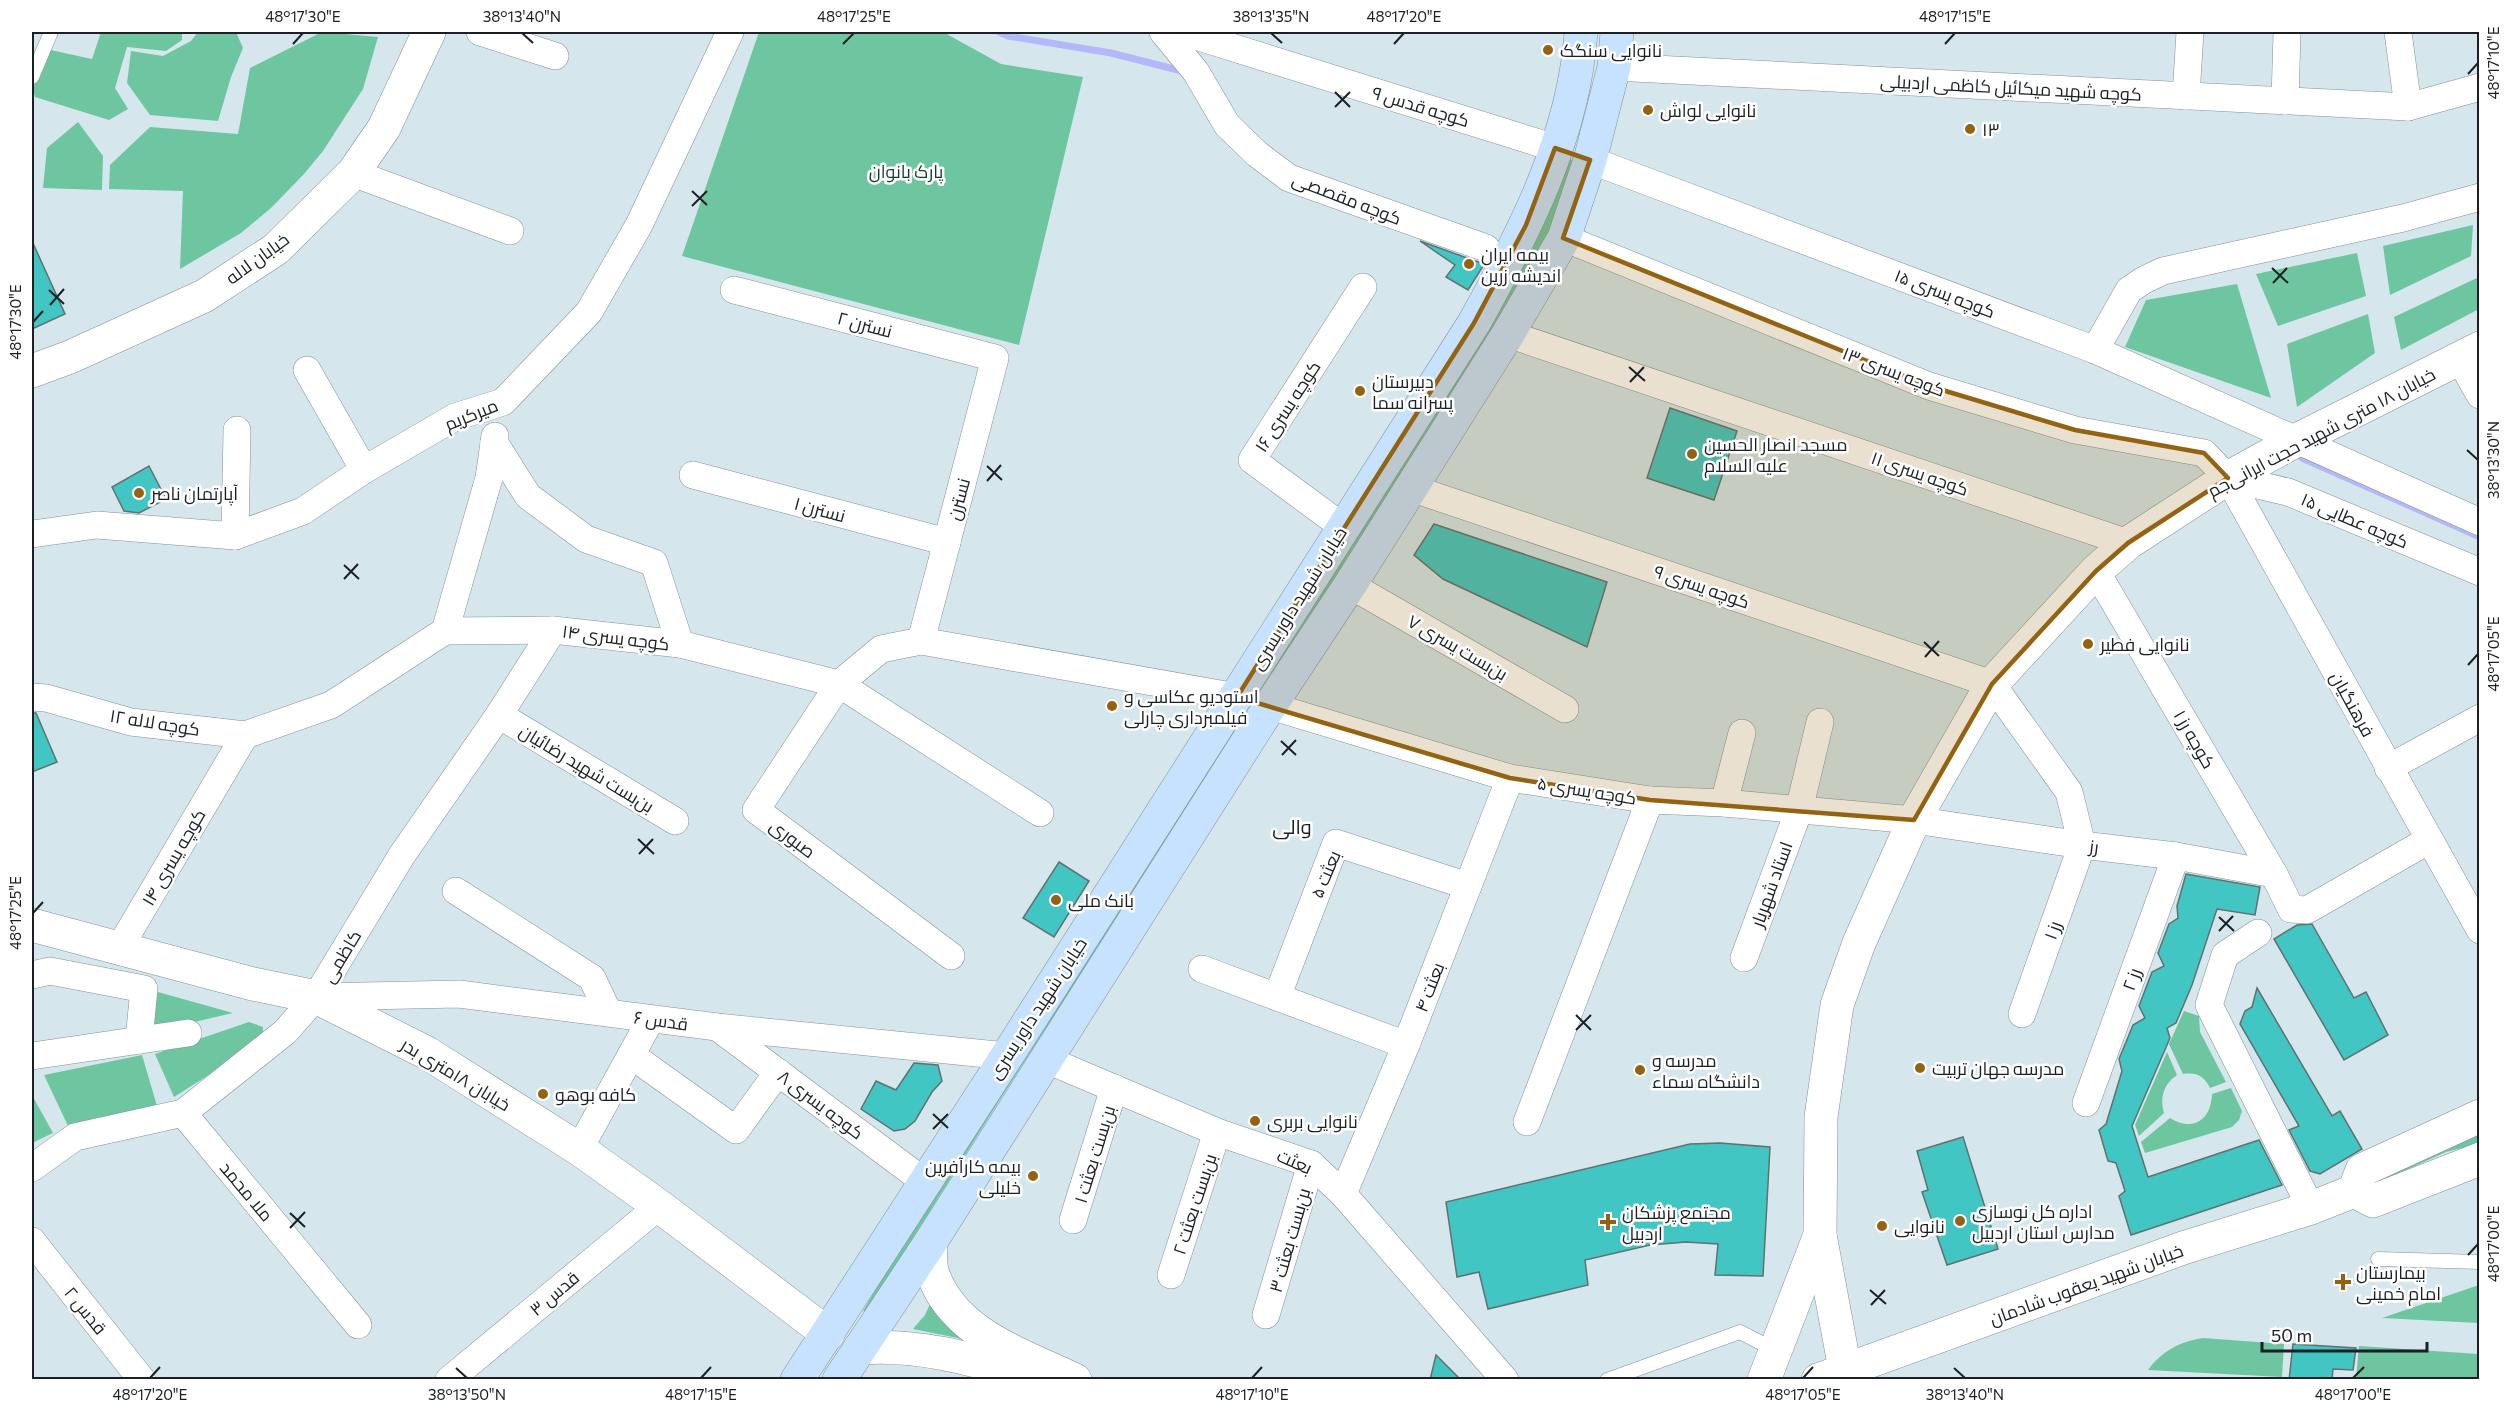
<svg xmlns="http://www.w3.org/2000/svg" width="2511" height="1411" font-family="Commissioner,Cairo,sans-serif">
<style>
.green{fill:#6dc69f}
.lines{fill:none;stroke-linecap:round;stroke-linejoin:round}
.stream{stroke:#b5b8f8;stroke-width:7}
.building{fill:#42c6c3;stroke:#607170;stroke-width:1.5}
.service-casing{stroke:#829299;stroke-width:15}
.minor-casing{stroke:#829299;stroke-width:28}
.tertiary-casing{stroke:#829299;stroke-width:34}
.secondary-casing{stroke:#829299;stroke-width:34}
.service{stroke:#fff;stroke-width:14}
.minor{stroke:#fff;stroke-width:27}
.tertiary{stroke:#fff;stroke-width:33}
.secondary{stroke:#c7e2fe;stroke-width:33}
.marked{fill:#936311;fill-opacity:0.2;stroke:#936311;stroke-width:4.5;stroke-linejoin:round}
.ticks{fill:none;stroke:#1a2023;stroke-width:2}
.poi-dot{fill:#936311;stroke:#fff;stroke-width:2}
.labels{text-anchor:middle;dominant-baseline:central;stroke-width:5;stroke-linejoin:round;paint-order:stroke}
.poi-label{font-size:18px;fill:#1a2023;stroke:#fff;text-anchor:start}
.street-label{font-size:18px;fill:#1a2023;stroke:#fff}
.park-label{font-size:18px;fill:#113c2b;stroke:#fff}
.neighbourhood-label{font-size:20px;fill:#1a2023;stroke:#fff}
.neatline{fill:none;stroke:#1a2023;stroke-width:2}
.ticks-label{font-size:15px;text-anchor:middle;fill:#1a2023}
</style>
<rect width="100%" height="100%" fill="#d5e7ed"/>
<g class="green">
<path d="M101 32H182V40L166 51 127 47 115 88 128 109 109 120 35 97 32 87 46 49 92 59Z"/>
<path d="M198 32H236L243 48 231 77 218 121 150 115 127 83 131 51 163 56 191 41Z"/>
<path d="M322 32 378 37 363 89 323 151 304 174 271 208 241 233 180 269 183 191 109 189 110 165 150 127 238 134 250 68Z"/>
<path d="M759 32H943L1001 64 1083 77 1019 345 682 256Z"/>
<path d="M78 122 103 156 102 190 43 188 47 148Z"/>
<path d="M1566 158 1572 160 1571 170 1544 245 1497 330 1274 675 1270 673Z"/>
<path d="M2473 225 2471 256 2390 295 2383 246Z"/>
<path d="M2357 253 2366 296 2278 326 2256 274Z"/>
<path d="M2479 277V309L2401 350 2394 317Z"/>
<path d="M2237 284 2271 398 2125 347 2146 300Z"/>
<path d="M2368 314 2375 353 2297 407 2287 344Z"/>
<path d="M1247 709 1248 716 999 1101 866 1313 863 1311 902 1244Z"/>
<path d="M158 992 233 1013 147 1033Z"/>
<path d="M2184 1011 2199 1016 2200 1032 2226 1082 2210 1088C2204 1076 2197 1072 2183 1074L2169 1044Z"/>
<path d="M249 1022 263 1027V1035L251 1048 174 1097 155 1054Z"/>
<path d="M2167 1052 2177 1075C2163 1085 2160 1097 2164 1113L2139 1136 2135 1125Z"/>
<path d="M142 1055 157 1106 69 1128 44 1075Z"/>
<path d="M2231 1088 2242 1111 2239 1120 2232 1127 2145 1153 2141 1142 2170 1118C2192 1132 2211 1121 2212 1094Z"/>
<path d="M32 1095 53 1133 32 1143Z"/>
<path d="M2479 1126V1144L2446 1152 2373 1185 2371 1180Z"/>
<path d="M2479 1285V1323L2382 1318Z"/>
<path d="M931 1302 1002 1355 958 1338 913 1329 925 1315Z"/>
<path d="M2203 1338 2284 1344 2282 1377 2148 1370C2162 1351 2179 1342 2203 1338Z"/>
<path d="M2359 1346 2479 1354V1379H2356Z"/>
</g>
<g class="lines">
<g class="stream">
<path d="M999 32 1008 36 1111 53 1178 70"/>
<path d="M2302 458 2480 537"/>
</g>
</g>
<g class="building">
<path d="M32 241 65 314 32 329Z"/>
<path d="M1420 241 1481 263H1485L1468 290 1446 277 1455 265Z"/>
<path d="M1670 408 1737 431 1714 500 1647 478Z"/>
<path d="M149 466 166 499 139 513 124 511 112 487Z"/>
<path d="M1434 524 1607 582 1587 647 1443 579 1414 555Z"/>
<path d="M32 713H36L57 762 32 772Z"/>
<path d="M1059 862 1089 881 1054 937 1023 918Z"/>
<path d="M2186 874 2260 887 2255 915 2217 909 2192 985 2176 1023 2167 1028 2170 1038 2132 1126 2148 1177 2259 1140 2282 1185 2131 1235 2119 1196 2125 1191 2116 1163 2108 1161 2099 1130 2106 1124 2122 1071 2119 1059 2133 1025 2145 1018 2139 1006 2152 972 2164 966 2158 953 2169 924 2178 918 2177 906Z"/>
<path d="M2312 924 2354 998 2366 992 2388 1035 2344 1060 2274 939 2297 925Z"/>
<path d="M2257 988 2332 1116 2340 1111 2362 1149 2320 1174 2310 1171 2289 1130 2299 1126 2240 1024 2245 1011 2252 1007Z"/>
<path d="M914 1063 938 1065 942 1081 932 1092 915 1121 905 1129 894 1131 861 1109 876 1081 896 1090Z"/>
<path d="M1963 1137 1998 1249 1947 1265 1922 1192 1928 1190 1917 1151Z"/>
<path d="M1720 1143 1770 1147 1763 1276 1715 1275 1718 1244 1686 1242 1650 1245 1585 1260 1588 1285 1488 1309 1479 1272 1457 1277 1446 1202 1690 1144Z"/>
<path d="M2293 1344 2356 1348 2353 1370 2333 1369 2332 1380H2289Z"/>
<path d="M1436 1355 1461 1380H1430Z"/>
</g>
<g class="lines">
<defs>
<g id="service">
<path d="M32 77 51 32"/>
<path d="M2378 1259 2480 1262"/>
<path d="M1607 1380 1740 1332 1775 1350"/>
</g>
<g id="minor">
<path d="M480 32 555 56"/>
<path d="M1163 32 1196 72 1227 125 1257 154 1289 178 1486 248"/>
<path d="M1183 32 1555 148"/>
<path d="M2398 32 2408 107"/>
<path d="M1614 67 2408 107 2480 87"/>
<path d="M2186 96 2190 32"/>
<path d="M2285 101 2287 32"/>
<path d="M1590 160 2095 350 2480 522"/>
<path d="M353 173 510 231"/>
<path d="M1564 238 1929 386 2075 430 2204 453 2228 478 2480 930"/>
<path d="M734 290 995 358 921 641"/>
<path d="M1508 334 2128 543"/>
<path d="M2095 350 2129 290 2144 280 2163 271 2403 218 2480 197"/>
<path d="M2459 358 2480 395"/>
<path d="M307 370 364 470"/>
<path d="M494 442 528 496 586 539 654 563 680 644"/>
<path d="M693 475 947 542"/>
<path d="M2228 478 2288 492 2480 572"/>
<path d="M1411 488 1992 684 2069 792 2082 845 2022 1014"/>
<path d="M1343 527 1252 460 1363 287"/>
<path d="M32 534 97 525 235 536 303 511 364 470 455 417 503 402 589 312 639 225 730 32"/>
<path d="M235 536 237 430"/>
<path d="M2096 571 2274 874 2291 909 2307 910 2429 840"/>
<path d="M1350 585 1565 709"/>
<path d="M445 631 489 478 495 436"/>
<path d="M32 697 46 698 131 722 245 735"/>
<path d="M1270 706 1510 778 1650 800 1724 803 1914 820 2082 845 2176 856 2274 874"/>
<path d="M499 715 675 821"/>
<path d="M2388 768 2480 718"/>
<path d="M1724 803 1742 733"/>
<path d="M456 891 592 978 608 1012"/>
<path d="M2258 933 2225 955 2209 1005 2311 1208"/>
<path d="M120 947 245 735 331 705 445 631 553 630 680 644 839 684 881 649 921 641 1237 697"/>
<path d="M951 956 756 810 839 684 1040 813"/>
<path d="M1744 958 1799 810 1820 722"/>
<path d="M1202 969 1406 1045"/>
<path d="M32 975 50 971 144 989 139 1040"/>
<path d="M316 997 459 994 717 1027 1007 1056"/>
<path d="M1277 997 1336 843 1468 886"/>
<path d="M717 1027 925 1182"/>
<path d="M631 1055 736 1130 778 1072"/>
<path d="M32 1056 188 1033"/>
<path d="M1045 1059 1217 1132 1311 1164 1343 1194 1505 1380"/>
<path d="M2086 1103 2176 856"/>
<path d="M183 1113 358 1325"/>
<path d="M1527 1122 1650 800"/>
<path d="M587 1135 651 1019"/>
<path d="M32 1168 75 1137 183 1113 285 1032 316 997 402 855 499 715 553 630"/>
<path d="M1343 1194 1406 1045 1510 778"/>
<path d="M1073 1220 1114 1088"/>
<path d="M32 1241 142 1380"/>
<path d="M1171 1275 1217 1132"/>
<path d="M1266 1315 1311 1164"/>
<path d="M449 1380 659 1206"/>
</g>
<g id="tertiary">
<path d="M32 371 70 357 204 296 276 249 353 173 384 128 429 32"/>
<path d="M32 925 253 984 316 997 427 1053 579 1149 659 1206 828 1334"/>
<path d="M2354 1191 2373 1201 2480 1159"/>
<path d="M930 1243C931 1252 930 1262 932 1271 951 1333 1021 1354 1075 1380"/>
<path d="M860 1348C919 1343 975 1360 1031 1376"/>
<path d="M1764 1380 1820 1235"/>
<path d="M1818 1380 2183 1248 2311 1208 2354 1191 2362 1170 2480 1116"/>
<path d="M1847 1380 1820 1235 1821 1117 1837 1005 1859 943 1914 820 1992 684 2096 571 2128 543 2228 478 2295 441 2480 348"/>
</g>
<g id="secondary">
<path d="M797 1380 1007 1056 1474 323C1524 233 1574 136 1581 32"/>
<path d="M839 1380 930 1243 1270 706 1350 585 1508 334 1564 238 1590 160 1614 67 1617 32"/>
</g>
</defs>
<use href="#service" class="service-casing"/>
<use href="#minor" class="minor-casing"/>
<use href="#tertiary" class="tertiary-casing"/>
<use href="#secondary" class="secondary-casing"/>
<use href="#service" class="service"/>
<use href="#minor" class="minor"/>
<use href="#tertiary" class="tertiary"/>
<use href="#secondary" class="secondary"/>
</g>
<path class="marked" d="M1555 148 1590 160 1563 238 1929 386 2075 430 2204 453 2228 478 2128 543 2096 571 1992 684 1914 820 1650 800 1510 778 1237 697 1474 323 1526 225Z"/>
<path class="ticks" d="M522 33 533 43M1271 33 1282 43M293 44 303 33M843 44 854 33M1394 44 1404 33M1945 44 1955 33M2468 74 2478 63M1335 92 1350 107M1335 107 1350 92M692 191 707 205M692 206 707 191M2272 268 2288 283M2273 283 2287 268M49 290 64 304M50 305 64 289M33 322 43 311M1629 367 1645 381M1630 382 1644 367M2467 450 2478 460M987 466 1002 480M987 481 1001 465M344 565 359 579M344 579 358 564M1924 642 1939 656M1925 657 1939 641M2468 665 2478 654M1281 741 1296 755M1282 755 1296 740M638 839 654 854M639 854 653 839M33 913 43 902M2219 917 2234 931M2219 931 2233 916M1576 1015 1591 1030M1576 1030 1591 1015M933 1114 948 1128M933 1129 948 1114M290 1213 305 1227M290 1228 305 1212M2468 1255 2478 1244M1870 1290 1886 1304M1871 1305 1885 1290M456 1368 467 1378M1954 1368 1965 1378M150 1378 160 1367M701 1378 711 1367M1252 1378 1262 1367M1803 1378 1813 1367M2353 1378 2364 1367"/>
<g class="poi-dot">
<circle cx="1548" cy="50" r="6"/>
<circle cx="1648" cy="110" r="6"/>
<circle cx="1970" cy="129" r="6"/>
<circle cx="1469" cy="264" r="6"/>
<circle cx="1360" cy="391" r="6"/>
<circle cx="1692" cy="454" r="6"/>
<circle cx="139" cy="493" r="6"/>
<circle cx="2088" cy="644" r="6"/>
<circle cx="1112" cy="706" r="6"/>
<circle cx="1056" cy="900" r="6"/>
<circle cx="1920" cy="1068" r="6"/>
<circle cx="1640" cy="1070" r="6"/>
<circle cx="543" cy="1094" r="6"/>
<circle cx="1255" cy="1121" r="6"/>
<circle cx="1033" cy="1176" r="6"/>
<circle cx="1960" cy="1221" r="6"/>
<path d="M1605 1213h6v6h6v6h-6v6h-6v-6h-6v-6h6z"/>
<circle cx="1882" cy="1226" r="6"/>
<path d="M2340 1273h6v6h6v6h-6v6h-6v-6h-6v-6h6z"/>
</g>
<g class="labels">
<g class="poi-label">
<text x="1560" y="50">نانوایی سنگک</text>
<text x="1660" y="110">نانوایی لواش</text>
<text x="1982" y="129">۱۳</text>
<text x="1481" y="254">بیمه ایران<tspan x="1481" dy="21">اندیشه زرین</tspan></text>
<text x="1372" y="381">دبیرستان<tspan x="1372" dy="21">پسرانه سما</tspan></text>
<text x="1704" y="444">مسجد انصار الحسین<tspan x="1704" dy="21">علیه السلام</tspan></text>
<text x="151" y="493">آپارتمان ناصر</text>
<text x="2100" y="644">نانوایی فطیر</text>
<text x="1124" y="696">استودیو عکاسی و<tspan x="1124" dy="21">فیلمبرداری چارلی</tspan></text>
<text x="1068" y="900">بانک ملی</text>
<text x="1652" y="1060">مدرسه و<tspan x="1652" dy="21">دانشگاه سماء</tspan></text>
<text x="1932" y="1068">مدرسه جهان تربیت</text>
<text x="555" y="1094">کافه بوهو</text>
<text x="1267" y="1121">نانوایی بربری</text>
<text x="1021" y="1166" text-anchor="end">بیمه کارآفرین<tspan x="1021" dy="21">خلیلی</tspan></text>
<text x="1972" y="1211">اداره کل نوسازی<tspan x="1972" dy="21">مدارس استان اردبیل</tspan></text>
<text x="1622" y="1212">مجتمع پزشکان<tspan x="1622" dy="21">اردبیل</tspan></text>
<text x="1894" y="1226">نانوایی</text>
<text x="2356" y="1272">بیمارستان<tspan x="2356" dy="21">امام خمینی</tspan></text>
</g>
<g class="street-label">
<text transform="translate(2011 87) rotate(3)">کوچه شهید میکائیل کاظمی اردبیلی</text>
<text transform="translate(1421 106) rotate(17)">کوچه قدس ۹</text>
<text transform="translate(1347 198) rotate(21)">کوچه مقصصی</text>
<text transform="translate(257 258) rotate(-36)">خیابان لاله</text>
<text transform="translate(1945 293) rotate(21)">کوچه یسری ۱۵</text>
<text transform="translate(865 324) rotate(15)">نسترن ۲</text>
<text transform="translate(1894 371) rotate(21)">کوچه یسری ۱۳</text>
<text transform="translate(1287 406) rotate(-57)">کوچه یسری ۱۶</text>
<text transform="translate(471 414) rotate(-22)">میرکریم</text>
<text transform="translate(2321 432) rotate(-28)">خیابان ۱۸ متری شهید حجت ایرانی‌جم</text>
<text transform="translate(1920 473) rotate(19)">کوچه یسری ۱۱</text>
<text transform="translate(958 499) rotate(-75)">نسترن</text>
<text transform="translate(820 509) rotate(15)">نسترن ۱</text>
<text transform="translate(2355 520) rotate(23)">کوچه عطایی ۱۵</text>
<text transform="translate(1702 586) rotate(19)">کوچه یسری ۹</text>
<text transform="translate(1298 598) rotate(-58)">خیابان شهید داور یسری</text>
<text transform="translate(616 637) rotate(7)">کوچه یسری ۱۴</text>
<text transform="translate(1458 647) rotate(30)">بن‌بست یسری ۷</text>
<text transform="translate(2353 704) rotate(61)">فرهنگیان</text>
<text transform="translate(155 722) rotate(9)">کوچه لاله ۱۲</text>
<text transform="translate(2195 739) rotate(60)">کوچه رز ۱</text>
<text transform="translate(587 768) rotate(31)">بن‌بست شهید رضائیان</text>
<text transform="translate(1587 790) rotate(9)">کوچه یسری ۵</text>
<text transform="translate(793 838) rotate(37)">صبوری</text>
<text transform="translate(2094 846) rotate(7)">رز</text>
<text transform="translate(173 857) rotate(-60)">کوچه یسری ۱۴</text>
<text transform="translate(1325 874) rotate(-67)">بعثت ۵</text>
<text transform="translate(1771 884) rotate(-70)">استاد شهریار</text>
<text transform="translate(2052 930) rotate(-70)">رز ۱</text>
<text transform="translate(341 956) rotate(-59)">کاظمی</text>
<text transform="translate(2131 979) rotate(-70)">رز ۲</text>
<text transform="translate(1429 987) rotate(-69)">بعثت ۴</text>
<text transform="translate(1037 1008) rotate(-57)">خیابان شهید داور یسری</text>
<text transform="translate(661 1020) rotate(8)">قدس ۶</text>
<text transform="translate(456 1074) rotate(31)">خیابان ۱۸متری بدر</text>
<text transform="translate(821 1104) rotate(37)">کوچه یسری ۸</text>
<text transform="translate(1094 1154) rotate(-73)">بن‌بست بعثت ۱</text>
<text transform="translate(1295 1161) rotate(24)">بعثت</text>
<text transform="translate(247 1191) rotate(50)">ملا محمد</text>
<text transform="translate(1194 1204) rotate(-72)">بن‌بست بعثت ۲</text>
<text transform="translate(1289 1240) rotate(-74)">بن‌بست بعثت ۳</text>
<text transform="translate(2086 1284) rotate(-20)">خیابان شهید یعقوب شادمان</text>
<text transform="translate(554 1293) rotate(-40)">قدس ۳</text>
<text transform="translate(86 1310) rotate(51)">قدس ۲</text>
</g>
<g class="park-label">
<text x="906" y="171">پارک بانوان</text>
</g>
<g class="neighbourhood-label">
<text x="1292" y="826">والی</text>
</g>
</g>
<rect width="2511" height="1411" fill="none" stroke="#ffffff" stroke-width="66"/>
<path d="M2262 1342v9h165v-9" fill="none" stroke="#1a2023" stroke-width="3"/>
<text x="2271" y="1342" font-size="18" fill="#1a2023" stroke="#ffffff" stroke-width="4.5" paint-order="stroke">50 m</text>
<rect x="33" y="33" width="2445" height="1345" class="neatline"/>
<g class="ticks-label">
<text x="303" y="22">48°17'30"E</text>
<text x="522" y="22">38°13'40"N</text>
<text x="854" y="22">48°17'25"E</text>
<text x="1271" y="22">38°13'35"N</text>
<text x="1404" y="22">48°17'20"E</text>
<text x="1955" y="22">48°17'15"E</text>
<text transform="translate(2494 63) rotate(-90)" y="5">48°17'10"E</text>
<text transform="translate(16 322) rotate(-90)" y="5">48°17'30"E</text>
<text transform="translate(2494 460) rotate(-90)" y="5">38°13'30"N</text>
<text transform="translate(2494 654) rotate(-90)" y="5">48°17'05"E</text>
<text transform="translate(16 913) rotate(-90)" y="5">48°17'25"E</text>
<text transform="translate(2494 1244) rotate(-90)" y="5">48°17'00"E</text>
<text x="150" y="1400">48°17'20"E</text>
<text x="467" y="1400">38°13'50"N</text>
<text x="701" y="1400">48°17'15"E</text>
<text x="1252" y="1400">48°17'10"E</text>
<text x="1803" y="1400">48°17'05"E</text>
<text x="1965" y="1400">38°13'40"N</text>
<text x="2353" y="1400">48°17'00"E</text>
</g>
</svg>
